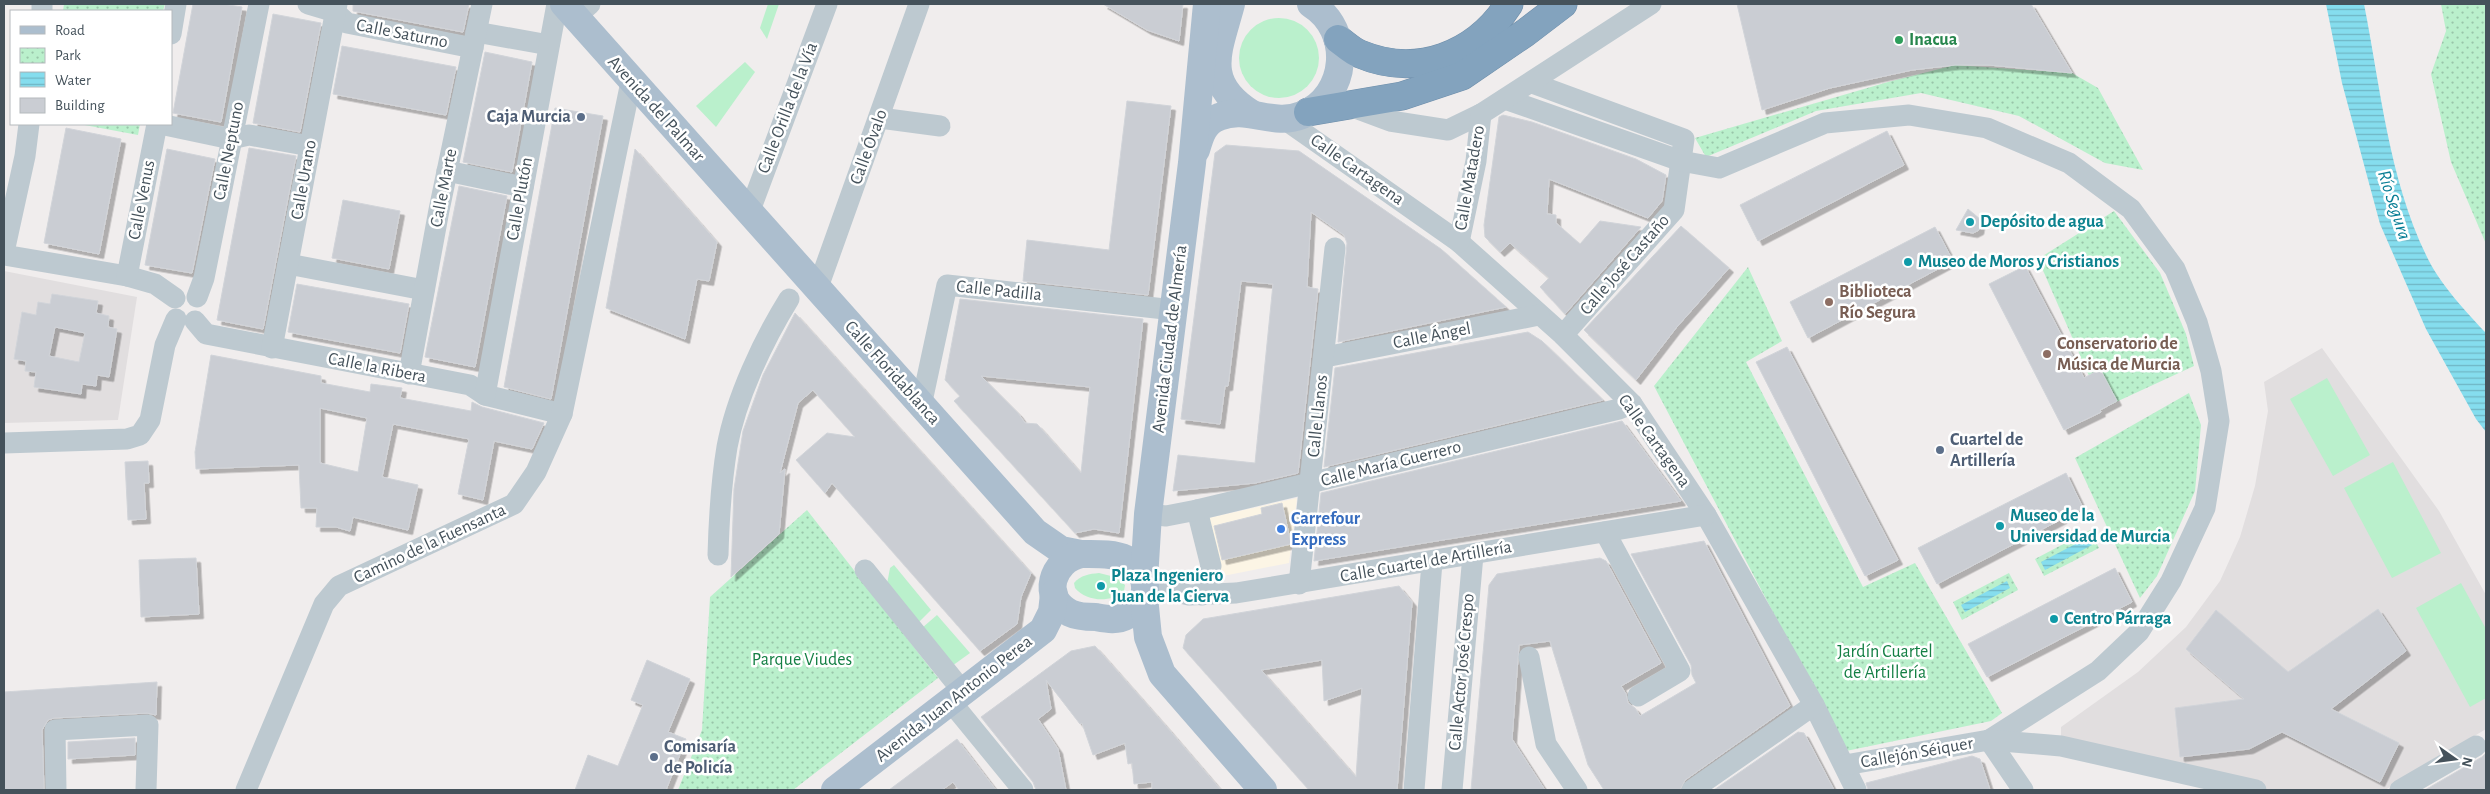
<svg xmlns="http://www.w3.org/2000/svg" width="2490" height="794" font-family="'Alegreya Sans',sans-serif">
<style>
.commercial{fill:#fcf5e5}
.education{fill:#e1dedf}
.green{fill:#baf0cc}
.park{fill:url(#park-dots)}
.water{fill:url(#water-rules)}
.building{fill:#cacdd3;stroke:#d1d4d9;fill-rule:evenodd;filter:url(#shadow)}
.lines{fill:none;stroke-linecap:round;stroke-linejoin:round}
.highway-casing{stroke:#6e8eaa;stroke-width:29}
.minor{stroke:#bdc9d0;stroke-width:21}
.major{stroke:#acbece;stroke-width:28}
.highway{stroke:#83a3be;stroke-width:28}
.leisure-dot{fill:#2e9e5b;stroke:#fff;stroke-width:2}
.service-dot{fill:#5c6f8a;stroke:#fff;stroke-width:2}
.culture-dot{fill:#0f9aa8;stroke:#fff;stroke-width:2}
.education-dot{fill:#8d6e63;stroke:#fff;stroke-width:2}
.shop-dot{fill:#3f7fe0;stroke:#fff;stroke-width:2}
.labels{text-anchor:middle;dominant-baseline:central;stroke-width:5;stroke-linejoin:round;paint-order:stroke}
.street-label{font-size:18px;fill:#45525b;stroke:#fff}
.leisure-label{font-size:18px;font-weight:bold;fill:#27864d;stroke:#fff;text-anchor:start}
.service-label{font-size:18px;font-weight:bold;fill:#4e5e75;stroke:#fff;text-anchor:start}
.culture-label{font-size:18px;font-weight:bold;fill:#0d838f;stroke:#fff;text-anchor:start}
.education-label{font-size:18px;font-weight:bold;fill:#785e54;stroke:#fff;text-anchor:start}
.shop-label{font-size:18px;font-weight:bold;fill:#366cbe;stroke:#fff;text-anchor:start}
.park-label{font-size:18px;fill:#147f44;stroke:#fff}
.water-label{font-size:19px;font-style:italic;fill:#087e95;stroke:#fff}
</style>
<defs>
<pattern id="park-dots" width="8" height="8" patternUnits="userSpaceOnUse" patternTransform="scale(1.25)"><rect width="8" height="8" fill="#baf0cc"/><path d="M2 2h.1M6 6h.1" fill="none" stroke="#99c5a9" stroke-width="1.8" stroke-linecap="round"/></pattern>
<pattern id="water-rules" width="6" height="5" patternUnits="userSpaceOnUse" patternTransform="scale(1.25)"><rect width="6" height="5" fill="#85ddee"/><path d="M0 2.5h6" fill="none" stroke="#6fb6c4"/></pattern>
<filter id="shadow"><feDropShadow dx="4.5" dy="4.5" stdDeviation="0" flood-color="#0004"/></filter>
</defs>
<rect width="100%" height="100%" fill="#f0eded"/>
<path class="commercial" d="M1297 498 1289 563 1218 577 1200 520Z"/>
<g class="education">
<path d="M4 271 137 297 118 420 4 423Z"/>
<path d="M2322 348 2439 511 2486 595V729L2385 790H2262L2061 746V727L2138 672 2186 627 2220 581 2240 537 2255 486 2268 411 2264 382Z"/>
</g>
<g class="green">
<path d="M768 4H779L767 39 760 28Z"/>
<circle cx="1279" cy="58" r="40"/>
<path d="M745 62 755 72 716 127 696 106Z"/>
<path d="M2327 378 2370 455 2333 476 2290 399Z"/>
<path d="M2393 462 2441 553 2392 578 2344 488Z"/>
<path d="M894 565 931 610 918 623 887 584 890 568Z"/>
<path d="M1099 573 1115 577 1125 585 1124 591C1111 603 1087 602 1075 588L1074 583C1081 575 1089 574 1099 573Z"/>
<path d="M2461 583 2486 629V698L2470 707 2416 608Z"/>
<path d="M937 615 970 653 952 666 922 628Z"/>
</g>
<g class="park">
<path d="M64 4H165L163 11H63Z"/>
<path d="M2441 4H2486V244L2451 162 2431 74 2446 31Z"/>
<path d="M1955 65 2072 73 2098 88 2143 170 2105 163 2019 116 1921 93 1816 111 1706 157 1695 138 1888 82Z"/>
<path d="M79 124H140L138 135Z"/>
<path d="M2114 211 2160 273 2186 334 2194 366 2103 408 2038 259Z"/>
<path d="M1748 267 1782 341 1746 362 1863 587 1915 563 2002 713 1991 721 1846 751 1654 386Z"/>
<path d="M2189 393 2201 425 2195 491 2157 576 2140 598 2075 458Z"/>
<path d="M807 510 938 678 793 790H678L702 730 710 597Z"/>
<path d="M2090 530 2099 548 2044 576 2035 559Z"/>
<path d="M2009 573 2018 590 1962 620 1953 602Z"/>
</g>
<g class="water">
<path d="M2326 4H2364C2381 90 2389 182 2429 261 2442 286 2467 313 2486 333V432L2476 419 2426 329 2380 224 2342 83Z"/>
<path d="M2087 538 2092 545 2045 570 2041 562Z"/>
<path d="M2007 581 2010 588 1965 612 1961 605Z"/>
</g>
<g class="building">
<path d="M193 4H223L242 7 221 122 173 113Z"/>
<path d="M353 4H469L463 32 353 11Z"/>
<path d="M1103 4H1183L1179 41 1147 30Z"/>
<path d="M1737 4H2031L2072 73 1989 65H1955L1912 70 1830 88 1762 110Z"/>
<path d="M273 14 321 23 300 132 253 123Z"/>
<path d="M342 46 456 67 446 115 333 94Z"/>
<path d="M485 52 532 62 512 172 463 162Z"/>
<path d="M1127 101 1171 106 1148 295 1023 281 1027 240 1109 250Z"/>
<path d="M555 108 603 116 551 399 504 387Z"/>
<path d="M1503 115 1532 122 1636 159 1666 175 1662 201 1648 218 1549 179 1547 214 1556 215V223L1580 244 1600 221 1641 227 1565 314 1540 287 1549 278 1510 243 1500 252 1485 237 1484 225 1499 117Z"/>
<path d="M66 128 121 139 99 254 44 243Z"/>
<path d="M1887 131 1904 165 1758 241 1740 205Z"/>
<path d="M1226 145 1299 151 1441 249 1506 307 1338 342 1347 243 1344 235 1311 212 1307 287 1318 289 1298 473 1255 483 1173 491 1178 455 1255 463 1273 284 1241 281 1228 386H1225L1220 424 1181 419 1215 153Z"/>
<path d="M249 148 296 156 263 329 217 320Z"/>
<path d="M167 149 215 159 192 273 145 265Z"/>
<path d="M635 149 717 242 709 281 697 279 685 339 606 308Z"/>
<path d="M459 186 507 196 475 367 425 357Z"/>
<path d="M343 200 400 211 389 269 332 258Z"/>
<path d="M1968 209 1981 220 1979 230 1973 233 1956 230Z"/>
<path d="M1681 226 1729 268 1676 328 1636 380 1584 330Z"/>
<path d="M1935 227 1953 261 1808 338 1790 302Z"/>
<path d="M2025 266 2084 378 2100 369 2117 401 2100 410 2101 412 2064 430 1989 284Z"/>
<path d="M297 284 409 304 400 353 288 332Z"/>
<path d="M52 294 98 301 96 313 109 316 108 327 117 329 109 377 97 375 96 386 82 384 81 394 34 387 36 372 25 371 26 361 14 359 22 312 36 315 38 302 50 304ZM55 327 85 333 79 362 49 356Z"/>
<path d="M960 299 1143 319 1119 533 1094 529 1075 533 954 401 960 396 945 380ZM981 376 1090 387 1081 473 1037 424 1025 423 1018 413Z"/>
<path d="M795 313 1031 573 1021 597 1017 624 980 651 832 483 825 493 796 460 827 433 855 437 813 390 798 403 780 473 785 469 779 534 731 577 734 489 743 431 763 375Z"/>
<path d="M1528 332 1542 341 1603 400 1324 467 1335 368Z"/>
<path d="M1787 347 1898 560 1865 576 1756 362Z"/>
<path d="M211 355 321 376V383L370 392 371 384 402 388 400 398 471 411 472 402 482 407 544 423 532 449 494 441 483 500 458 494 469 439 393 424 382 477 418 485 408 530 353 517 350 531 336 527H316L317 508H301L299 465 196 469 195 452ZM320 408 367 418 358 472 320 463Z"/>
<path d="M1622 421 1681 501 1314 561 1321 493Z"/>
<path d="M148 461 149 483H144L146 519 128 520 125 462Z"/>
<path d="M2066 473 2083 508 1937 584 1918 548Z"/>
<path d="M1282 503 1291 544 1222 560 1214 526 1262 514 1261 508Z"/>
<path d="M1704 541 1790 706 1685 780 1680 790H1604L1588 765 1550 641 1519 645 1512 739 1545 790H1471L1489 585 1497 574 1600 558 1606 561 1661 663 1621 686 1626 694 1628 703 1635 708 1640 716 1696 683 1692 675 1691 665 1631 554Z"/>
<path d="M196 558 199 614 141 617 139 560Z"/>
<path d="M2115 568 2132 602 1987 677 1968 644Z"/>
<path d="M1399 586 1412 602 1397 790H1309L1183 648 1186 635 1203 619ZM1322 660 1324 701 1362 688 1356 777 1261 670Z"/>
<path d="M2378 609 2406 651 2331 709 2399 743 2380 782 2282 732 2249 749 2180 757 2175 708 2244 699 2186 649 2216 610 2288 672Z"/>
<path d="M1095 646 1165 725 1221 790 1152 789V782L1134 784 1132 763 1128 764 1125 743 1093 755 1082 723 1080 724 1046 680 1051 709 1038 719 1058 749 1066 790H1036L1033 782 981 717 1071 651Z"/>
<path d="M647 660 690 679 668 732 686 739 666 790H575L588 755 618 766 643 705 631 700Z"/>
<path d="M157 682 156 715 147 713 54 718 48 720 42 730 44 790H4V692Z"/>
<path d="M1798 732 1804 733 1834 790H1714Z"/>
<path d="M135 738V755L68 759V742Z"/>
<path d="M957 739 996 790H959L953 782 942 790H889Z"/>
<path d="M2486 753V790H2425L2482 757Z"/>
<path d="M1972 756 1980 759 1990 790H1868L1866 783Z"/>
</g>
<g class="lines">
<defs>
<g id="highway">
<path d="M1338 39C1345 44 1352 51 1360 54 1417 78 1476 55 1509 4"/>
<path d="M1308 112 1402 96 1462 76 1525 33 1563 4"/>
</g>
</defs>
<use href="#highway" class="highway-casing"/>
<g class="minor">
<path d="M308 4 335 12 347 23 473 48"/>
<path d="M42 11V4"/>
<path d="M575 17 590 4"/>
<path d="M476 32 549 45"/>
<path d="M171 34 176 4"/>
<path d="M1532 83 1684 139 1674 210 1563 335"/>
<path d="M1505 99 1681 161 1719 168 1825 123 1909 115 1987 128 2069 163 2131 209 2175 269 2197 322 2211 371 2219 421 2205 508 2171 581 2139 632 2098 671 1989 740"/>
<path d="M1347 105 1390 121 1448 130 1481 114 1651 4"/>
<path d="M880 118 940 126"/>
<path d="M1284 119 1459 242 1563 335 1632 404 1706 515 1814 705 1856 790"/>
<path d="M160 124 231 139 249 135 310 146"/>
<path d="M447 171 523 187"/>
<path d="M749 213 827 4"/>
<path d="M1459 242 1476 161 1481 114"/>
<path d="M4 252 25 156 29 124"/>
<path d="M4 255 127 276 155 284 175 298"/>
<path d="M288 264 424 290"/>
<path d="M127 276 157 124"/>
<path d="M817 290 919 4"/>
<path d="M197 297 204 278 259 4"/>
<path d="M195 321 206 334 470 385 485 395 562 414"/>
<path d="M272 348 337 4"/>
<path d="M1325 357 1539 315"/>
<path d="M409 374 439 210 482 4"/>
<path d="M485 395 557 4"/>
<path d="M921 406 947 285 1174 310"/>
<path d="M4 443 127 439 140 435 150 420 165 345 176 319"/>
<path d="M1197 510 1211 566 1202 595"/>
<path d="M1148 514 1166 516 1197 510 1619 409 1632 404"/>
<path d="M1605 532 1680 671 1638 696"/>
<path d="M718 555C719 519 721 483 727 447 736 398 763 341 789 299"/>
<path d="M865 570 964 693"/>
<path d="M1145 584 1189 595 1236 593 1706 515"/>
<path d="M1299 584 1335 248"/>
<path d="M1529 657 1546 744 1577 790"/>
<path d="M951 702 1023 790"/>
<path d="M1989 740 2023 790"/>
<path d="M1845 765 1989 740 2061 746 2256 790"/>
<path d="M56 790 55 730 148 725 146 790"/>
<path d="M246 790 324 604 339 586 514 504 536 472 562 414 631 82"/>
<path d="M1414 790 1432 562"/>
<path d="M1452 790 1473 555"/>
<path d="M1692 790 1814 705"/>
<path d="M2400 790 2476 746"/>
</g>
<g class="major">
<path d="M564 4 1035 532 1061 550 1081 554"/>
<path d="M1231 4C1219 50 1200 82 1252 114"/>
<path d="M1196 150C1200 136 1204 122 1219 117 1247 105 1273 127 1302 115 1349 96 1353 30 1311 4"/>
<path d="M1081 554C1095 554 1114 553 1126 559 1151 570 1152 606 1126 616 1117 621 1107 619 1096 617 1088 617 1078 617 1070 613 1040 598 1052 560 1081 554Z"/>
<path d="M1144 579 1148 514 1192 163 1207 4"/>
<path d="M1144 597 1148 637 1162 674 1263 790"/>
<path d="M835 790 1043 630 1052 612 1054 594"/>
</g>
<use href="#highway" class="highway"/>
</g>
<circle class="leisure-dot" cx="1899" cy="40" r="5"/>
<g class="service-dot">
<circle cx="581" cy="117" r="5"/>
<circle cx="1940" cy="450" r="5"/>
<circle cx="654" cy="757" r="5"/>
</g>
<g class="culture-dot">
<circle cx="1970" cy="222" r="5"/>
<circle cx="1908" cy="262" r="5"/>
<circle cx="2000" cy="526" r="5"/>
<circle cx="1101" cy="586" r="5"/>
<circle cx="2054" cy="619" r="5"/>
</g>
<g class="education-dot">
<circle cx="1829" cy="302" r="5"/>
<circle cx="2047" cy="354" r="5"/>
</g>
<circle class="shop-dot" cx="1281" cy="529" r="5"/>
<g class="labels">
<g class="street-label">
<text transform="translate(402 34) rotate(11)">Calle Saturno</text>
<text transform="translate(788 108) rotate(-69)">Calle Orilla de la Vía</text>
<text transform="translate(656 109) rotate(48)">Avenida del Palmar</text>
<text transform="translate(869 147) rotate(-70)">Calle Óvalo</text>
<text transform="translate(229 151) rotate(-79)">Calle Neptuno</text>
<text transform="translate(1357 170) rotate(35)">Calle Cartagena</text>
<text transform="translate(1470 178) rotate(-80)">Calle Matadero</text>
<text transform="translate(304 180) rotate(-80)">Calle Urano</text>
<text transform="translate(444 188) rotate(-79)">Calle Marte</text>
<text transform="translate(520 199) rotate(-80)">Calle Plutón</text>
<text transform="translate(142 200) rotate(-79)">Calle Venus</text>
<text transform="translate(1625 265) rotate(-49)">Calle José Castaño</text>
<text transform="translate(999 291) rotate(6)">Calle Padilla</text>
<text transform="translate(1432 336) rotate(-11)">Calle Ángel</text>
<text transform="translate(1170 339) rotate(-83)">Avenida Ciudad de Almería</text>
<text transform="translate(377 368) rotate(11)">Calle la Ribera</text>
<text transform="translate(892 373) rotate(48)">Calle Floridablanca</text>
<text transform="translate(1318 416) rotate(-84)">Calle Llanos</text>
<text transform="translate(1654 441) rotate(54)">Calle Cartagena</text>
<text transform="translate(1391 464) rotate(-14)">Calle María Guerrero</text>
<text transform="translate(430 544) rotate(-25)">Camino de la Fuensanta</text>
<text transform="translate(1426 562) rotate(-10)">Calle Cuartel de Artillería</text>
<text transform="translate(1462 672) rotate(-85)">Calle Actor José Crespo</text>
<text transform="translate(954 699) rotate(-38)">Avenida Juan Antonio Perea</text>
<text transform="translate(1917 753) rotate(-10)">Callejón Séiquer</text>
</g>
<g class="leisure-label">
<text x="1909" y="40">Inacua</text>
</g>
<g class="service-label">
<text x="571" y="117" text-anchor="end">Caja Murcia</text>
<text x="1950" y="440">Cuartel de<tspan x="1950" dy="21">Artillería</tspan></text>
<text x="664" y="747">Comisaría<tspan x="664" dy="21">de Policía</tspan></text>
</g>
<g class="culture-label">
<text x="1980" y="222">Depósito de agua</text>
<text x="1918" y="262">Museo de Moros y Cristianos</text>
<text x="2010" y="516">Museo de la<tspan x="2010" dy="21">Universidad de Murcia</tspan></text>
<text x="1111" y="576">Plaza Ingeniero<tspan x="1111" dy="21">Juan de la Cierva</tspan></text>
<text x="2064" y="619">Centro Párraga</text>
</g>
<g class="education-label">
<text x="1839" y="292">Biblioteca<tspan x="1839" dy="21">Río Segura</tspan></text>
<text x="2057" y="344">Conservatorio de<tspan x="2057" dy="21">Música de Murcia</tspan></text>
</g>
<g class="shop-label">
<text x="1291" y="519">Carrefour<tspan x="1291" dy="21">Express</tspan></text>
</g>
<g class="park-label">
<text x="1885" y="652">Jardín Cuartel<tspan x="1885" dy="21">de Artillería</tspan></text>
<text x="802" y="660">Parque Viudes</text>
</g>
<g class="water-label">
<text transform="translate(2394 205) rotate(72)">Río Segura</text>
</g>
</g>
<rect width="2490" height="794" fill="none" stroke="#45525b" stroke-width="10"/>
<rect x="10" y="10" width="162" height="115" fill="#ffffff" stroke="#b5babd"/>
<rect x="20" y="26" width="25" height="8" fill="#acbece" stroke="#b5babd"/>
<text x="55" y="35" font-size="15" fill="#45525b">Road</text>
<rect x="20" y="48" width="25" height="15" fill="url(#park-dots)" stroke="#b5babd"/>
<text x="55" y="60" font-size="15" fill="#45525b">Park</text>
<rect x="20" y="72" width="25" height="15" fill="url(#water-rules)" stroke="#b5babd"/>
<text x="55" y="85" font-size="15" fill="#45525b">Water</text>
<rect x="20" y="98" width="25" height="15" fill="#cacdd3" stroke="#b5babd"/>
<text x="55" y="110" font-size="15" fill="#45525b">Building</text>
<g transform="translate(2455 759) rotate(104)" stroke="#ffffff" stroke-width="4" paint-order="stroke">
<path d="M0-4L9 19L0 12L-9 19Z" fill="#45525b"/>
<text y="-8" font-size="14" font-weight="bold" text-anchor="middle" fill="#45525b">N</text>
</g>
</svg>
